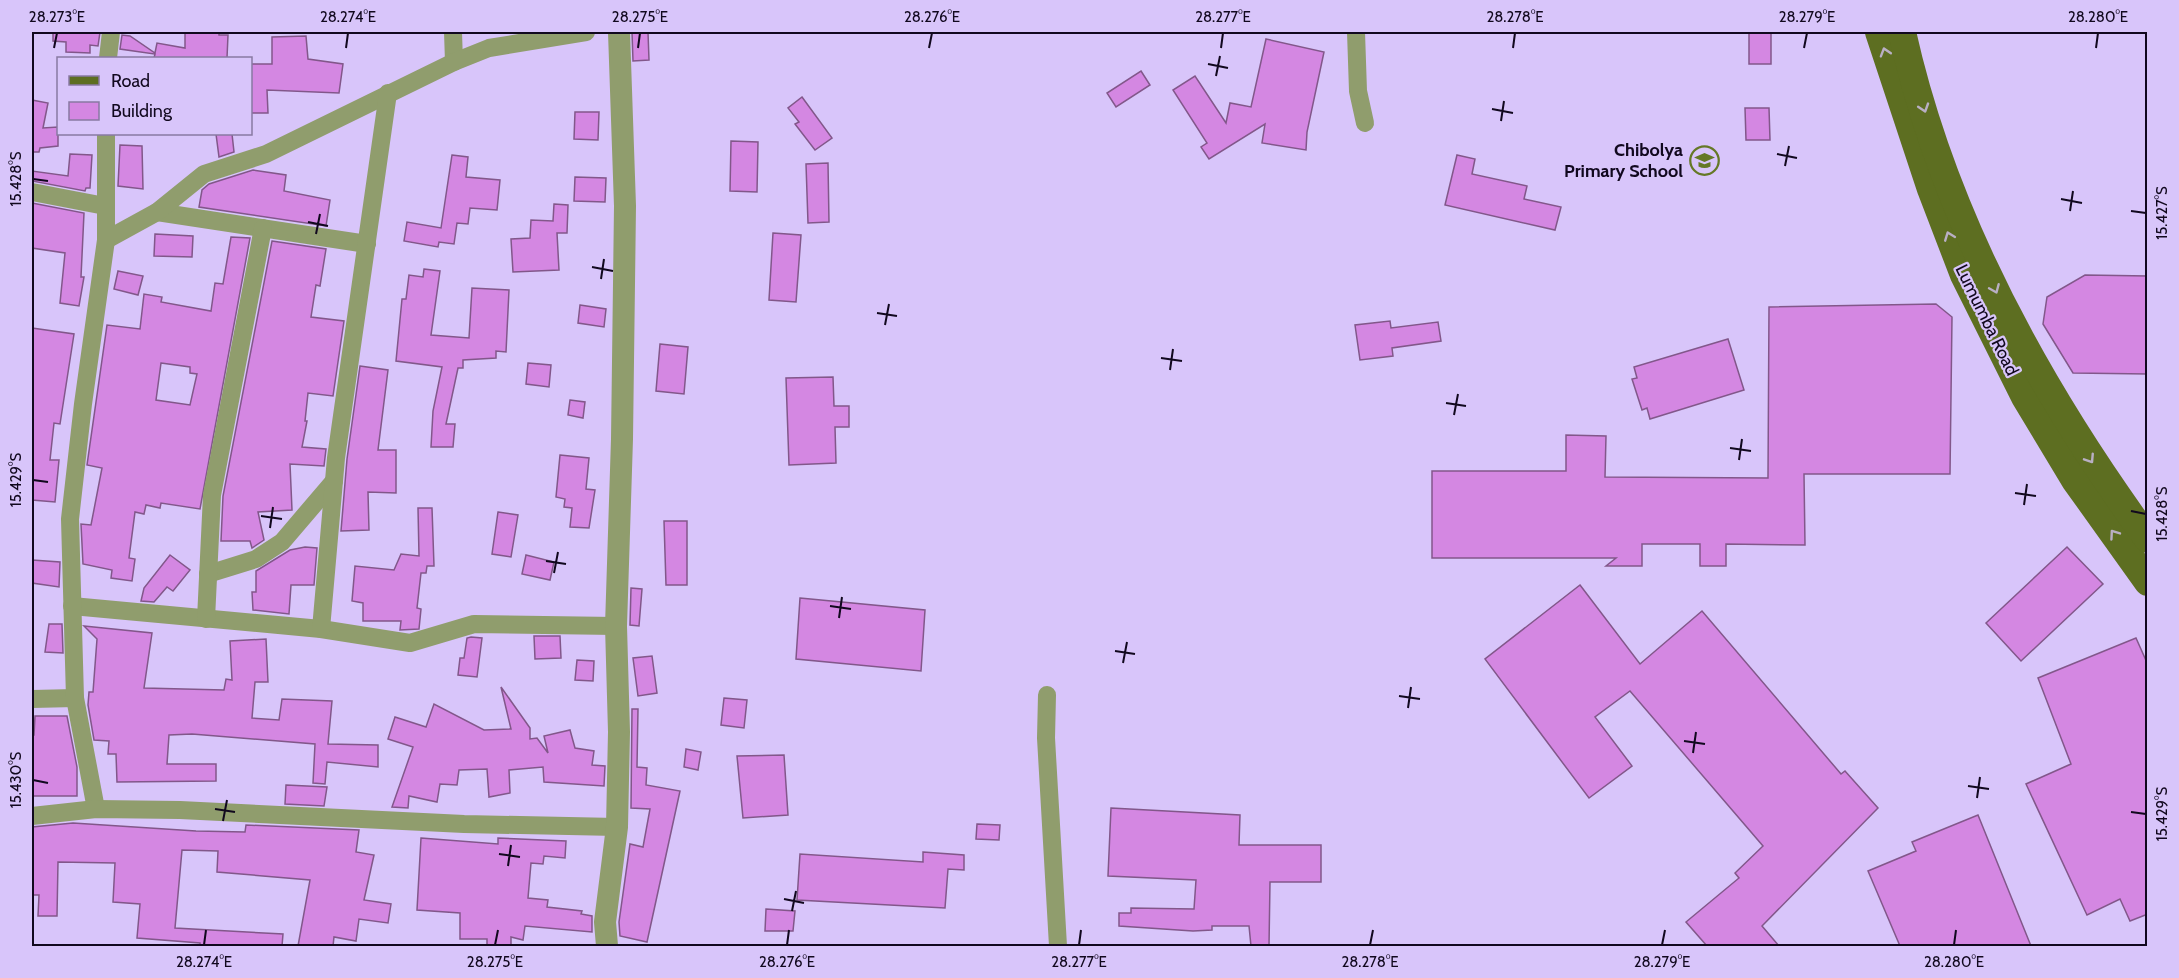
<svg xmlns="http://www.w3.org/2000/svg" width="2179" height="978" font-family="Cabin,sans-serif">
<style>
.building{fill:#d487e2;stroke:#82578a;stroke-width:1.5;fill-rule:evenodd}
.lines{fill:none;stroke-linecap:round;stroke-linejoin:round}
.minor{stroke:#909d6d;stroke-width:18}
.tertiary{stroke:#909d6d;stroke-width:22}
.primary{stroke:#5d6e21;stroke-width:28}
.oneway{stroke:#b9afc4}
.ticks{fill:none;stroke:#11081e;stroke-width:2}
.labels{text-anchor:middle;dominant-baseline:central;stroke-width:4.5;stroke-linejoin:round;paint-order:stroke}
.poi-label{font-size:18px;font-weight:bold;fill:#11081e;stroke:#d8c5fa;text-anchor:end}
.street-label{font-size:18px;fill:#11081e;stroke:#d8c5fa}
.neatline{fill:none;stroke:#11081e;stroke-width:2}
.ticks-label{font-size:15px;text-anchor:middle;fill:#11081e}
</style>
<rect width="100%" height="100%" fill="#d8c5fa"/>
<g class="building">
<path d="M53 32H100L98 46 90 45V53L66 52V42L53 41Z"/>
<path d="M185 32H219V35H228L227 58H154L155 54 120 49 122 35 130 36 155 53 157 43 185 48Z"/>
<path d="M632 32H648L649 60 633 61Z"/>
<rect x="1749" y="32" width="22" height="32"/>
<path d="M306 36 308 59 343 64 339 93 267 90 268 113H250V64H272V37Z"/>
<path d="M1266 39 1324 52 1307 132 1306 150 1262 143 1265 124 1209 159 1201 147 1207 143 1173 90 1195 76 1226 123 1230 103 1251 107Z"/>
<path d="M1141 71 1150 85 1116 107 1107 93Z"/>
<path d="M802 97 832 138 815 150 795 124 799 122 788 108Z"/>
<path d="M32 100 48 103 43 128 58 127V146L40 148 39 152H32Z"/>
<path d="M1745 108H1769L1770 140H1746Z"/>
<path d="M575 112H599L598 140 574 139Z"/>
<path d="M216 134H232L234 152 219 157Z"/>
<path d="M731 141 758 142 757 192 730 191Z"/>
<path d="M120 145 142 146 143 189 118 186Z"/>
<path d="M70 154 92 155 90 188H86L85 191 32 181V171L68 176Z"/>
<path d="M452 155 468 157 466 177 500 180 497 210 470 208 468 224 457 223 454 244 439 242 438 247 404 241 407 222 441 228Z"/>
<path d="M1457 155 1475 159 1472 174 1527 186 1524 199 1561 207 1555 230 1445 205Z"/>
<path d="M828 163 829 222 808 223 806 164Z"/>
<path d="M253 170 286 175 284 191 330 200 326 226 199 207 202 190 209 184Z"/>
<path d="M575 177 606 178 605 202 574 201Z"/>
<path d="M32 203 84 213 81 277H84L79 306 60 303 65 253 32 248Z"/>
<path d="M554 204 568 205 567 233H557L559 270 513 272 511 239 530 238 531 220 553 221Z"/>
<path d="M773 233 801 235 796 302 769 300Z"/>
<path d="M155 234 193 236 192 257 154 256Z"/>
<path d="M231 237 250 238 200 509 161 503 160 508 146 505 144 514 135 512 129 558 135 559 132 581 111 578 112 570 83 564 81 524 91 525 102 468 87 465 107 325 140 329 144 294 162 297 161 302 211 311 215 283 223 284ZM161 363 190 367V373L197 374 190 405 156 400Z"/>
<path d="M272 241 326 249 320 286 316 285 311 317 344 321 333 396 308 393 305 421H307L302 447 326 449 324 466 290 464 292 510 258 512 264 540 252 548 250 541H221L223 496Z"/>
<path d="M424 269 440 271 431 335 469 338 472 288 509 290 506 352 496 351V358L463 360V368H458L446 424H455L453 447H431L433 411 442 367 396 361 402 299H406L409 275 423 277Z"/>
<path d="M118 271 143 276 138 295 114 289Z"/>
<path d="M2085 275 2148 276V374L2073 373 2043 324 2047 297Z"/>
<path d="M1936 304 1952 317 1950 474H1804L1805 545 1726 544V566H1700V544H1642V566H1606L1616 558H1432V471H1566V435L1606 436 1605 477 1768 478 1769 307Z"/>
<path d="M580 305 606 309 604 327 578 323Z"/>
<path d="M1390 321 1391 328 1438 322 1441 341 1392 348 1393 356 1360 360 1355 325Z"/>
<path d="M32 328 74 334 60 424 54 423 50 460H59L55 502 32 500Z"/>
<path d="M1728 339 1744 390 1650 419 1647 408 1642 410 1632 379 1637 378 1634 367Z"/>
<path d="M660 344 688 347 684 394 656 391Z"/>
<path d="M528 363 551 365 549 387 526 384Z"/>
<path d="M360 366 388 370 378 450H396V493L368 492 369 530 341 531 347 459Z"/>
<path d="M833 377 834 406H849V427H835L836 463 789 465 786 378Z"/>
<path d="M570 400 585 402 583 418 568 415Z"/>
<path d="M560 455 589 458 586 489 595 490 589 528 570 527 572 508 564 507 565 499 556 497Z"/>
<path d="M418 508H432L434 566H427L426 573H421L417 608 421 609 419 629 400 630 401 621H363V603L352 601 355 566 394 570 401 554 419 556Z"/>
<path d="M498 512 518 515 511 557 492 554Z"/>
<path d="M664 521H687V585H666Z"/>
<path d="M305 547 317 548 314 585H291L289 614 253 610 252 592H256V571L290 550Z"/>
<path d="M2067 547 2103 584 2021 661 1986 623Z"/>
<path d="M170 555 190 570 173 591 167 587 154 602 141 601 144 588Z"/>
<path d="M526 555 554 562 550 580 522 574Z"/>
<path d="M32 560 60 562 59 587 32 583Z"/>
<path d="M1580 585 1640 664 1702 611 1841 774 1845 771 1878 808 1762 926 1779 946H1707L1686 922 1739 878 1735 873 1763 846 1630 691 1595 717 1632 766 1589 798 1485 659Z"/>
<path d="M631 588 642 589 639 626 630 625Z"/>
<path d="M800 598 925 610 921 671 796 659Z"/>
<path d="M49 624H62L63 653 45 652Z"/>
<path d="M84 626 152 633 144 688 224 690 226 679 232 680 230 641 266 639 268 682H255L252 718 279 720 282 699 332 701 328 744 378 745V767L327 762 325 784 313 783 315 744 192 734 169 735 167 764H216V781L117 782 116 754H108L109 741 94 740 88 705 89 692H93L97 639Z"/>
<path d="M534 636H560L561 658 535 659Z"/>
<path d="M471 637 482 638 477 677 458 675 460 658H464L467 638Z"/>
<path d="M2136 638 2148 665V914L2130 921 2120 899 2087 915 2026 784 2071 764 2038 678Z"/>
<path d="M652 656 657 693 638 696 633 658Z"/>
<path d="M577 660 594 661 593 681 575 680Z"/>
<path d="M501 687 530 728V739L537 738 548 753 544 736 570 730 575 748 594 751 592 765 605 766 604 786 544 782 543 767 509 770 510 793 489 797 487 769 459 770 457 785 440 784 437 802 409 796 408 808 392 807 413 747 388 739 395 717 426 727 434 704 484 730 511 729Z"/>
<path d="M724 698 747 700 744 728 721 725Z"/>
<path d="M632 709H638L637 767 647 768 646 785 680 791 647 942 620 936 619 922 630 844 643 847 650 809 631 808Z"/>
<path d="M35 716H67L77 767V796H32V735H34Z"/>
<path d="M686 749 701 752 698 770 684 767Z"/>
<path d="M784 755 788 815 743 818 737 756Z"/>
<path d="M286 785 327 787 324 806 285 804Z"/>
<path d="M1111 808 1240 815 1239 845H1321V882H1270L1269 946H1251L1249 926H1212V930L1193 931 1119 926V913H1131V908L1194 909 1196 880 1108 876Z"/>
<path d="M1978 815 2031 946H1900L1868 871 1916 851 1912 842Z"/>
<path d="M73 823 196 831 245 832 246 825 359 830 356 852 374 855 364 900 391 904 388 923 359 919 356 941 334 937 333 946H298L310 880 217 872 218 851 182 850 175 928 283 934 282 946H200V943L137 938 140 904 113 902 115 863 58 862 57 916H38L39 895H32V827Z"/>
<path d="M977 824 1000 825 999 840 976 839Z"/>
<path d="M421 838 498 844V838L566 841 565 858 544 856 543 864 531 863 528 898 548 900 547 907 582 911 581 914 592 916V932L525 926 523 940 511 937V946H487V939H460V913L417 910Z"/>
<path d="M923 852 964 855V870L948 869 945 908 797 900 800 854 923 862Z"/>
<path d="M766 909 795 911 793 931H765Z"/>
</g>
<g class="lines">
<g class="minor">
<path d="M453 32 454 62"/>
<path d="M1356 32 1358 91 1365 123"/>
<path d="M108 58 111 32"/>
<path d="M32 192 105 206"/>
<path d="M157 212 367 244"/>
<path d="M106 240 157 212 204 174 266 154 454 62 489 48 586 32"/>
<path d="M208 574 256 559 282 542 334 481"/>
<path d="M72 606 321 629 410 643 474 624 616 626"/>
<path d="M206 619 212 495 263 228"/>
<path d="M321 629 336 458 388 93"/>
<path d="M1047 695 1046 738 1058 946"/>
<path d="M32 699 75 698"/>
<path d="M96 809 75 698 70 519 83 404 106 240V134"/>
<path d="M32 816 96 809 180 810 464 824 617 827"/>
</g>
<path class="tertiary" d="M607 946 605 922 617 827 619 732 616 626 622 439 625 206 619 32"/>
<g class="primary">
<path d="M1879 32 1931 189 1964 275 2025 397 2075 480 2148 582"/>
<path d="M1902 32C1943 216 2037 387 2148 539"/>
</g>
</g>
<defs><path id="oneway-chevron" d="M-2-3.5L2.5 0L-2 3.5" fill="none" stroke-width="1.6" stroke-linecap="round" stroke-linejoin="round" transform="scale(1.5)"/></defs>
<g class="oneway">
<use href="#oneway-chevron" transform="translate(1885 52) rotate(-107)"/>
<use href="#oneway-chevron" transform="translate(1924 108) rotate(72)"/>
<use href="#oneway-chevron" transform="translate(1949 236) rotate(-111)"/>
<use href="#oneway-chevron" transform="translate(1995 289) rotate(67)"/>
<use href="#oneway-chevron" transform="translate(2090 459) rotate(57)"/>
<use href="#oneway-chevron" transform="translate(2114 534) rotate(-125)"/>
</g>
<path class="ticks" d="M54 48 57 33M346 48 348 33M638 48 640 33M929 48 932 33M1221 48 1223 33M1513 48 1515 33M1804 48 1807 33M2096 48 2098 33M1208 64 1228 68M1216 76 1220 56M1492 109 1513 113M1501 121 1504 101M1777 154 1797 158M1785 166 1789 146M33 179 48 181M2061 199 2082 203M2070 211 2073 191M2131 211 2146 213M308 222 328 226M316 234 320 214M592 267 613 271M601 279 604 259M877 313 897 316M885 325 889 304M1161 358 1182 361M1170 370 1173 349M1446 403 1466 406M1454 415 1458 394M1730 448 1751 451M1739 460 1742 439M33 480 48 482M2015 493 2036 496M2024 505 2027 484M2131 511 2146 514M261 516 282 519M270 528 273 507M546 561 566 564M554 573 558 552M830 606 851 609M839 618 842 597M1115 651 1135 654M1123 663 1127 642M1399 696 1420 699M1408 708 1411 687M1684 741 1705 744M1693 753 1696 732M33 780 48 783M1968 786 1989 789M1977 798 1980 777M215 809 235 812M2131 812 2146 814M223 821 227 800M499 854 520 857M508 866 511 845M784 899 804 903M792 911 796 891M204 945 206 930M495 945 498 930M787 945 789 930M1079 945 1081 930M1370 945 1373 930M1662 945 1665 930M1954 945 1956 930"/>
<defs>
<symbol id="school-ring" viewBox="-11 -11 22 22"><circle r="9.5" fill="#d8c5fa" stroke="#657826" stroke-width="1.5"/><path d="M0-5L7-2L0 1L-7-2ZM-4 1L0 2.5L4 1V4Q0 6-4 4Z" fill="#657826"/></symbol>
</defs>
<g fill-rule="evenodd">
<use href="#school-ring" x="1688" y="144" width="33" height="33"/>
</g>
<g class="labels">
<g class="poi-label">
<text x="1683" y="150">Chibolya<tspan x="1683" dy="21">Primary School</tspan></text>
</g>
<g class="street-label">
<text transform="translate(1987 320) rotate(64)">Lumumba Road</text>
</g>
</g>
<rect width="2179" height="978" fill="none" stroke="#d8c5fa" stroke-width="66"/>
<rect x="57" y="57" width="195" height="78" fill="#d8c5fa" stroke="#8879a2" stroke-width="1.5"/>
<rect x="69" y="76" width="30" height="9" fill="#5d6e21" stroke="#8879a2" stroke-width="1.5"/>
<text x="111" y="87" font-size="18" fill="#11081e">Road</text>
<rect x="69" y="102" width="30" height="18" fill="#d487e2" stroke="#8879a2" stroke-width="1.5"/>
<text x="111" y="117" font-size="18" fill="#11081e">Building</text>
<rect x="33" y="33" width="2113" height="912" class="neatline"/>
<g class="ticks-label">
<text x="57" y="22">28.273°E</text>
<text x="348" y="22">28.274°E</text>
<text x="640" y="22">28.275°E</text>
<text x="932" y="22">28.276°E</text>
<text x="1223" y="22">28.277°E</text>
<text x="1515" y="22">28.278°E</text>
<text x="1807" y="22">28.279°E</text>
<text x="2098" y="22">28.280°E</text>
<text transform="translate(16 179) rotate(-90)" y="5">15.428°S</text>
<text transform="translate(2162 213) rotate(-90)" y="5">15.427°S</text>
<text transform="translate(16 480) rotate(-90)" y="5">15.429°S</text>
<text transform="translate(2162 514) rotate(-90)" y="5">15.428°S</text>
<text transform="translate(16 780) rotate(-90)" y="5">15.430°S</text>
<text transform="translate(2162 814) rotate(-90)" y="5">15.429°S</text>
<text x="204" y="967">28.274°E</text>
<text x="495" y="967">28.275°E</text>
<text x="787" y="967">28.276°E</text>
<text x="1079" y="967">28.277°E</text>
<text x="1370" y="967">28.278°E</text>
<text x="1662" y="967">28.279°E</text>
<text x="1954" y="967">28.280°E</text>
</g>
</svg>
